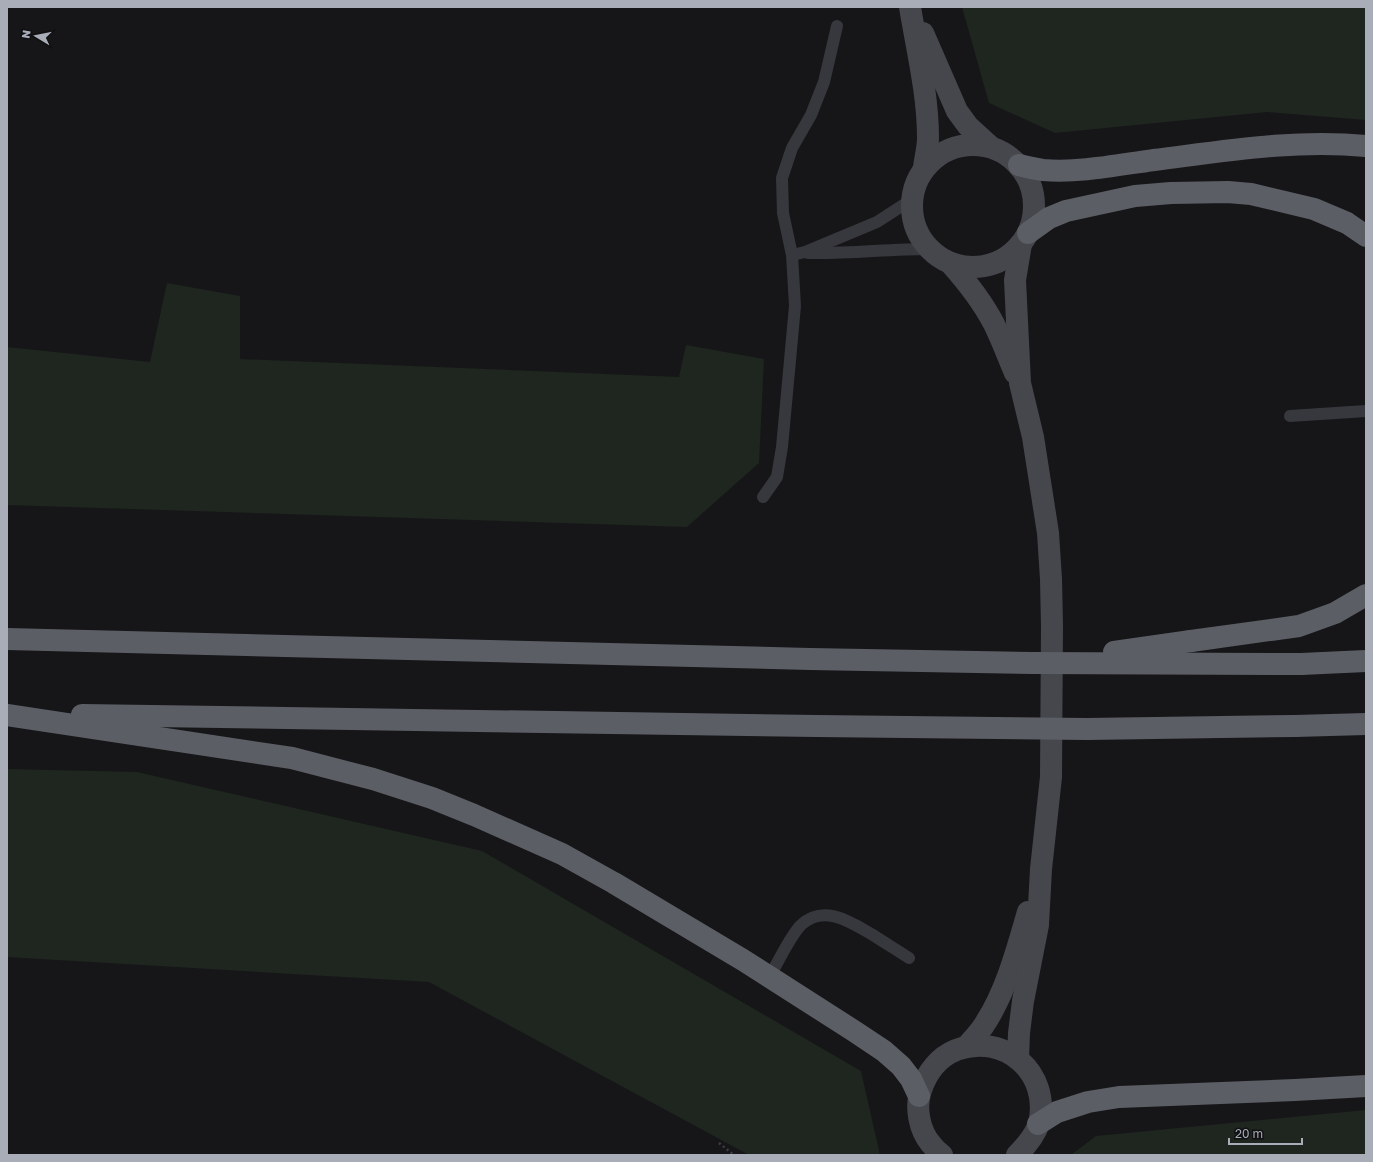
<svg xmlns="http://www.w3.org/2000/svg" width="1373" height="1162" font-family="'Golos Text',sans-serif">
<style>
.green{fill:#1e261f}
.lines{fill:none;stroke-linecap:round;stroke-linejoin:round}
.path{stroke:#3d3f44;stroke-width:2.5;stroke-dasharray:2 3;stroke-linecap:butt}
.service{stroke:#37383d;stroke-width:12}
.secondary{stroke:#45474d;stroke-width:22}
.trunk{stroke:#5b5e65;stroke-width:22}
.trunk-bridge{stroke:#5b5e65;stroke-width:22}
</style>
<rect width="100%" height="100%" fill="#161618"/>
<g class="green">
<path d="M962 7H1366V120L1267 112 1055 133 989 103Z"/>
<path d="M167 283 240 296V359L679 377 686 345 764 359 759 463 687 527 7 505V347L150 362Z"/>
<path d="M7 769 137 772 482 851 861 1071 880 1155H749L429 982 7 957Z"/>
<path d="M1366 1110V1155H1071L1096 1136Z"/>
</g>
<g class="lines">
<path class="path" d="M719 1143 734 1155"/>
<g class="service">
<path d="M808 253C848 254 888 249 929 249"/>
<path d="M792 255 805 252 877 222 911 200"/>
<path d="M1290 416 1366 411"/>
<path d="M763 497 777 477 782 447 795 306 792 255 783 213 782 178 792 148 811 115 824 82 837 26"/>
<path d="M769 977C778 963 790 936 801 925 824 903 852 923 873 935 885 943 897 950 909 958"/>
</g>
<g class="secondary">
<path d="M910 7C917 50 928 94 928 138 928 148 925 158 924 168"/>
<path d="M923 33 957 111 968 126 991 147"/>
<circle cx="973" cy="206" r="61"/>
<path d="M950 263C967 282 982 301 994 324 1002 340 1008 357 1015 373"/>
<path d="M966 1047C973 1039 981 1031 986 1022 1007 989 1017 949 1028 912"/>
<path d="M1018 1059 1019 1033 1023 1001 1038 925 1041 869 1051 777 1052 626 1051 579 1048 533 1033 437 1020 383 1015 280 1021 244"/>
<path d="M942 1155C938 1152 934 1148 931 1144 919 1130 915 1107 921 1090 927 1072 939 1057 956 1050 1004 1032 1051 1073 1039 1123 1035 1136 1026 1146 1017 1155"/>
</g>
<g class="trunk">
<path d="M1019 165C1027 167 1035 169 1043 170 1080 173 1117 165 1154 160 1225 151 1295 139 1366 146"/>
<path d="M1028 233 1049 218 1066 211 1135 196 1171 193 1228 192 1251 194 1314 209 1347 223 1366 236"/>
<path d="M7 639 810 659 1033 663"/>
<path d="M1191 641 1299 626 1335 613 1366 595"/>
<path d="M1301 664 1366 661"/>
<path d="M7 715 292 758 373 779 432 798 474 815 562 854 614 883 743 960 854 1031 884 1051 901 1066 911 1079 919 1096"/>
<path d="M82 715 817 726"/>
<path d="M1295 726 1366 724"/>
<path d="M1038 1124 1057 1112 1088 1102 1119 1097 1295 1090 1366 1086"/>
</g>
<g class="trunk-bridge">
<path d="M1114 652 1191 641"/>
<path d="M1033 663 1301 664"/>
<path d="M817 726 1087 729 1295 726"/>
</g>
</g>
<rect width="1373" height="1162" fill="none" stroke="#a8adb8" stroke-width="16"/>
<g transform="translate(36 36) rotate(280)" stroke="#111113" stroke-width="3" paint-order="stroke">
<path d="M0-3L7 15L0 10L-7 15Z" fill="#a8adb8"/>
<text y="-6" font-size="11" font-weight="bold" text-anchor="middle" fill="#a8adb8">N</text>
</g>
<path d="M1229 1138v6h73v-6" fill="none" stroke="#a8adb8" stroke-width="2"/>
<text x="1235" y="1138" font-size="12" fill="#a8adb8" stroke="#111113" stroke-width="3" paint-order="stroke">20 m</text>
</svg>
